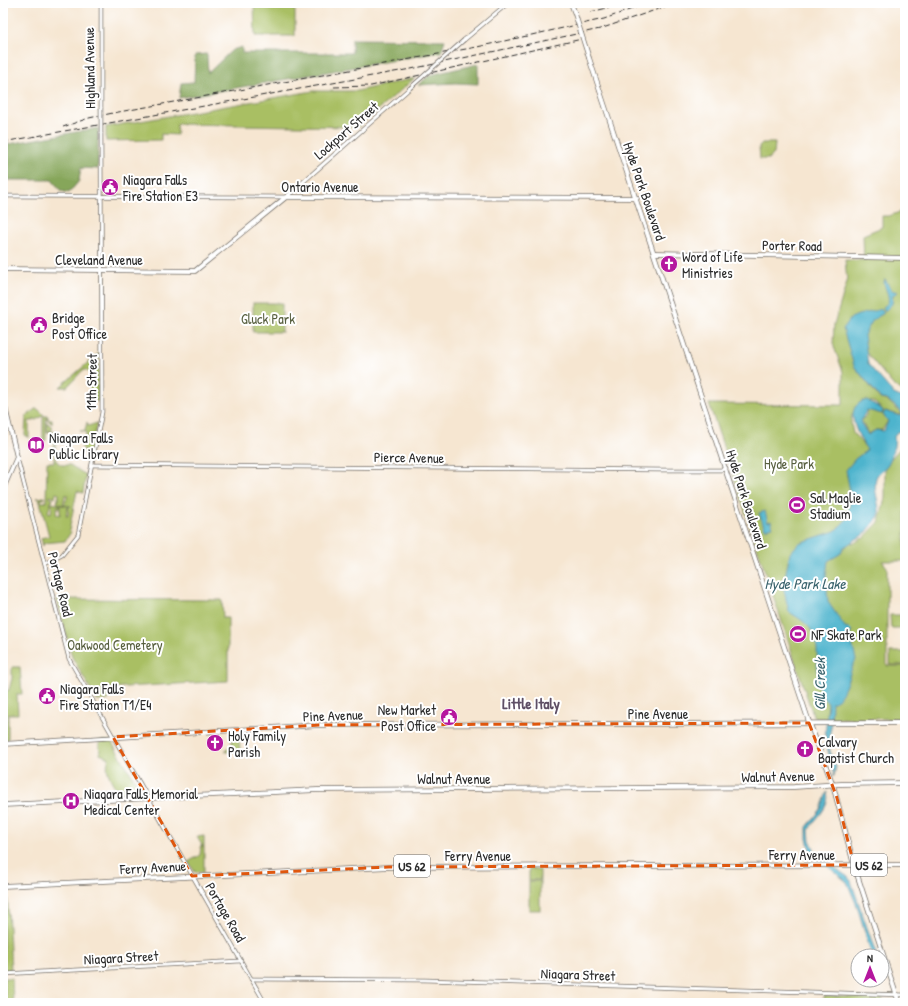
<svg xmlns="http://www.w3.org/2000/svg" width="908" height="1006" font-family="'Patrick Hand',sans-serif">
<style>
.green{fill:#a9bf64;stroke:#6a7548;fill-rule:evenodd}
.forest{fill:#86a65a;stroke:#586842}
.water{fill:#4eb4cd;stroke:#3c707c}
.lines{fill:none;stroke-linecap:round;stroke-linejoin:round}
.minor-casing{stroke:#726c65;stroke-width:4.5}
.major-casing{stroke:#726c65;stroke-width:5.5}
.minor{stroke:#fff;stroke-width:3}
.major{stroke:#fff;stroke-width:4}
.rail{stroke:#2b2b2b;stroke-width:1;stroke-dasharray:6 3;stroke-linecap:butt}
.minor-bridge-casing{stroke:#726c65;stroke-width:4.5;stroke-linecap:butt}
.major-bridge-casing{stroke:#726c65;stroke-width:5.5;stroke-linecap:butt}
.minor-bridge{stroke:#fff;stroke-width:3}
.major-bridge{stroke:#fff;stroke-width:4}
.marked{fill:none;stroke:#df570e;stroke-width:3;stroke-dasharray:8 5;stroke-linejoin:round}
.labels{text-anchor:middle;dominant-baseline:central;stroke-width:4;stroke-linejoin:round;paint-order:stroke}
.shield{fill:#fff;stroke:#6b6b6b;stroke-width:1}
.shield-label{font-size:13px;font-weight:bold;fill:#2b2b2b}
.street-label{font-size:14px;fill:#2b2b2b;stroke:#fff}
.poi-label{font-size:14px;fill:#2b2b2b;stroke:#fff;text-anchor:start}
.park-label{font-size:14px;fill:#575f3f;stroke:#fff}
.water-label{font-size:15px;font-style:italic;fill:#39626c;stroke:#fff}
.neighbourhood-label{font-size:15px;font-weight:bold;fill:#5e4f66;stroke:#fff}
</style>
<rect width="100%" height="100%" fill="#fff"/>
<filter id="ink" filterUnits="userSpaceOnUse"><feTurbulence type="fractalNoise" baseFrequency=".025" numOctaves="2"/><feDisplacementMap in="SourceGraphic" scale="8" xChannelSelector="R" yChannelSelector="G"/><feConvolveMatrix kernelMatrix="1 2 1 2 8 2 1 2 1" color-interpolation-filters="sRGB"/></filter>
<filter id="wash" filterUnits="userSpaceOnUse"><feTurbulence type="fractalNoise" baseFrequency=".012" numOctaves="4" result="noise"/><feDisplacementMap in="SourceGraphic" scale="16" xChannelSelector="R" yChannelSelector="G"/><feGaussianBlur stdDeviation="0.9" result="paint"/><feColorMatrix in="noise" values="0 0 0 0 0 0 0 0 0 0 0 0 0 0 0 0 0 1.4 0 .05"/><feComposite in="paint" operator="in"/></filter>
<g filter="url(#wash)">
<rect width="100%" height="100%" fill="#f6e6d1"/>
<g class="green">
<path d="M254 3H295V36H255Z"/>
<path d="M415 78 358 127 177 124V135L161 134V140L106 141V127L313 91H357Z"/>
<path d="M762 143H775L774 154 768 159H760L759 146Z"/>
<path d="M905 210V392L893 385 861 346 854 366 880 399 888 401 901 413 900 415 885 411 883 415 888 421 882 430H876L868 434 861 420 865 417 868 410 882 414 883 410 874 402 862 401 852 415 851 423 853 433 868 450C861 456 852 460 848 469 844 477 852 485 853 493 853 503 850 517 845 526L853 544 862 538 863 539 879 522 885 498V465L905 443V561H882L887 567V666H905V719L814 718 709 404 843 405V372L833 344 834 324 847 282 845 260H864L863 235 882 227V216H889Z"/>
<rect x="253" y="303" width="29" height="29"/>
<path d="M99 353 98 402 90 397V373L87 370H83L67 387H60Z"/>
<path d="M35 409H38L44 415 36 420 34 419V421H29V438L25 435 26 417Z"/>
<path d="M44 416H48V420H52V424L46 418V440L43 442V418Z"/>
<path d="M47 422 52 427V430L48 431 55 432V453L57 462 62 465H70L86 475 83 493 77 491 69 531 71 532 65 541 44 543 43 546 41 538 49 536 39 498H37L44 497V499H41V502H46L47 462H55L54 461V432H47ZM56 493 59 494 57 503 63 505 65 495H68L64 505 71 506H69L68 516H66L68 506 60 505V515L56 514 57 507 59 508 60 505 52 503 51 513 48 512 51 503 49 502H52L53 499 50 498V496L55 498Z"/>
<path d="M87 422 88 426 97 423 89 460 81 445V441L86 440V432L80 431H85Z"/>
<path d="M57 599 222 600 223 618H228V681L108 688V700L97 701 72 657Z"/>
<path d="M890 615H905V628H891Z"/>
<rect x="890" y="652" width="15" height="13"/>
<path d="M12 667H20L22 694H17L18 714H8V741H3V691L9 690 12 678Z"/>
<path d="M239 733 240 751 226 752V749L232 746V734Z"/>
<path d="M99 741H111L141 790 140 795 120 796C114 784 103 772 109 758L100 754Z"/>
<path d="M3 803 11 970 3 971Z"/>
<path d="M204 836V872H195L188 862 200 855 201 845 203 847 197 837Z"/>
<rect x="529" y="869" width="11" height="11"/>
<rect x="529" y="881" width="11" height="29"/>
<path d="M4 978H12L13 1003H5Z"/>
<path d="M824 996 883 998 882 1003H824Z"/>
</g>
<g class="forest">
<path d="M352 39 445 40 441 52 179 98 181 83 194 82 195 55 207 54 208 73 232 50 242 47V53H352Z"/>
<path d="M478 64V84L455 83 418 85 430 75Z"/>
<path d="M98 128V169L81 168 79 181 69 193 61 191 52 180H3V145Z"/>
</g>
<g class="water">
<path d="M885 279 891 290 898 292 893 295 892 304 885 311 883 307 888 303C890 295 885 290 884 282Z"/>
<path d="M882 309 884 313 873 320 864 335 868 364 894 394 905 399V430L897 432 894 436C896 442 892 458 888 464 885 469 878 472 876 478 873 490 880 504 879 516L866 533 844 547 840 554 828 561 826 575 828 602 845 627 849 628 852 631 850 634 856 660C848 673 847 692 835 702H832L831 728 828 741 830 751 836 767 834 776 825 738 828 702C811 694 821 654 815 638 811 625 800 619 789 612L783 586 790 553 799 543 835 531 847 519 851 497 846 470 855 459 867 450C859 437 840 406 867 400L883 410 882 414 867 410C858 424 861 422 868 435L876 430 884 431 888 421 883 415 885 411 900 416 903 413 888 400 881 399 854 366 843 329 851 318 858 315Z"/>
<path d="M765 511 768 522 771 521 773 527 765 529 759 513Z"/>
<path d="M827 792C831 809 815 817 809 830L810 840 817 855 848 877 851 881 877 956H872L857 906 847 882 811 853 807 839V827L821 809Z"/>
</g>
</g>
<g filter="url(#ink)">
<g class="lines">
<defs>
<g id="minor">
<path d="M464 40 508 3"/>
<path d="M101 108V3"/>
<path d="M3 196 286 197 410 88"/>
<path d="M17 457 69 659 265 1003"/>
<path d="M92 465 662 470H721L726 468"/>
<path d="M45 564 62 555 78 535 102 412 101 133"/>
<path d="M3 974 240 961"/>
<path d="M251 979 425 980 905 995"/>
<path d="M904 1003 905 1002"/>
</g>
<g id="major">
<path d="M571 3 575 14"/>
<path d="M589 58 808 719 833 785 854 865 899 1003"/>
<path d="M655 253 905 258"/>
<path d="M3 269 195 271 286 197 637 198"/>
<path d="M3 399 17 457 3 489"/>
<path d="M3 744 319 725 905 723"/>
<path d="M3 805 317 790 794 787 841 784 905 783"/>
<path d="M3 886 389 867 905 865"/>
</g>
</defs>
<use href="#minor" class="minor-casing"/>
<use href="#major" class="major-casing"/>
<use href="#minor" class="minor"/>
<use href="#major" class="major"/>
<g class="rail">
<path d="M590 12 629 3"/>
<path d="M334 87 371 86 582 39"/>
<path d="M63 127 89 118 113 113 477 47 604 19 649 3"/>
<path d="M3 142 411 69 600 29 676 3"/>
</g>
<defs>
<g id="minor-bridge">
<path d="M410 88 464 40"/>
<path d="M101 108V133"/>
</g>
<path id="major-bridge" d="M575 14 589 58"/>
</defs>
<use href="#minor-bridge" class="minor-bridge-casing"/>
<use href="#major-bridge" class="major-bridge-casing"/>
<use href="#minor-bridge" class="minor-bridge"/>
<use href="#major-bridge" class="major-bridge"/>
</g>
</g>
<path class="marked" d="M809 723 837 798 854 865 389 867 192 876 113 737 319 725Z"/>
<defs>
<symbol id="civic-disc" viewBox="-11 -11 22 22"><circle r="9.5" fill="#b5179e" stroke="#fff"/><path d="M-.6-6.5H3V-4.5H.6V-3L4-1V1h2V6H-6V1h2V-1L-.6-3ZM-1.2 2.5V6h2.4V2.5Z" fill="#fff"/></symbol>
<symbol id="church-disc" viewBox="-11 -11 22 22"><circle r="9.5" fill="#b5179e" stroke="#fff"/><path d="M-1.2-6h2.4v3.5h3.3v2.4h-3.3V6h-2.4V-.1h-3.3v-2.4h3.3Z" fill="#fff"/></symbol>
<symbol id="library-disc" viewBox="-11 -11 22 22"><circle r="9.5" fill="#b5179e" stroke="#fff"/><path d="M-6-4Q-3-5.5-.7-3.5V5Q-3 3-6 4ZM6-4Q3-5.5 .7-3.5V5Q3 3 6 4Z" fill="#fff"/></symbol>
<symbol id="stadium-disc" viewBox="-11 -11 22 22"><circle r="9.5" fill="#b5179e" stroke="#fff"/><path d="M0-5a6.5 5 0 1 0 0 10a6.5 5 0 1 0 0-10ZM-3.5-1.8h7v3.6h-7Z" fill="#fff"/></symbol>
<symbol id="hospital-disc" viewBox="-11 -11 22 22"><circle r="9.5" fill="#b5179e" stroke="#fff"/><path d="M-5-5h3v3.5h4V-5h3V5h-3V1.5h-4V5h-3Z" fill="#fff"/></symbol>
</defs>
<g fill-rule="evenodd">
<use href="#civic-disc" x="100" y="177" width="20" height="20"/>
<use href="#church-disc" x="659" y="254" width="20" height="20"/>
<use href="#civic-disc" x="29" y="315" width="20" height="20"/>
<use href="#library-disc" x="26" y="435" width="20" height="20"/>
<use href="#stadium-disc" x="787" y="495" width="20" height="20"/>
<use href="#stadium-disc" x="788" y="624" width="20" height="20"/>
<use href="#civic-disc" x="37" y="686" width="20" height="20"/>
<use href="#civic-disc" x="439" y="707" width="20" height="20"/>
<use href="#church-disc" x="205" y="733" width="20" height="20"/>
<use href="#church-disc" x="795" y="739" width="20" height="20"/>
<use href="#hospital-disc" x="61" y="791" width="20" height="20"/>
</g>
<g class="labels">
<g class="shield">
<rect x="851" y="854" width="36" height="22" rx="3"/>
<rect x="394" y="855" width="36" height="22" rx="3"/>
</g>
<g class="shield-label">
<text x="869" y="865">US 62</text>
<text x="412" y="866">US 62</text>
</g>
<g class="street-label">
<text transform="translate(89 68) rotate(-91)">Highland Avenue</text>
<text transform="translate(346 130) rotate(-41)">Lockport Street</text>
<text x="320" y="186">Ontario Avenue</text>
<text transform="translate(645 191) rotate(71)">Hyde Park Boulevard</text>
<text transform="translate(792 245) rotate(1)">Porter Road</text>
<text x="99" y="259">Cleveland Avenue</text>
<text transform="translate(91 382) rotate(-89)">11th Street</text>
<text transform="translate(409 457) rotate(1)">Pierce Avenue</text>
<text transform="translate(747 499) rotate(72)">Hyde Park Boulevard</text>
<text transform="translate(61 584) rotate(76)">Portage Road</text>
<text x="658" y="713">Pine Avenue</text>
<text transform="translate(333 715) rotate(-2)">Pine Avenue</text>
<text transform="translate(778 776) rotate(-1)">Walnut Avenue</text>
<text x="454" y="778">Walnut Avenue</text>
<text x="802" y="854">Ferry Avenue</text>
<text x="478" y="855">Ferry Avenue</text>
<text transform="translate(153 867) rotate(-3)">Ferry Avenue</text>
<text transform="translate(226 912) rotate(60)">Portage Road</text>
<text transform="translate(121 957) rotate(-3)">Niagara Street</text>
<text transform="translate(578 974) rotate(2)">Niagara Street</text>
</g>
<g class="poi-label">
<text x="123" y="179">Niagara Falls<tspan x="123" dy="16">Fire Station E3</tspan></text>
<text x="682" y="256">Word of Life<tspan x="682" dy="16">Ministries</tspan></text>
<text x="52" y="317">Bridge<tspan x="52" dy="16">Post Office</tspan></text>
<text x="49" y="437">Niagara Falls<tspan x="49" dy="16">Public Library</tspan></text>
<text x="810" y="497">Sal Maglie<tspan x="810" dy="16">Stadium</tspan></text>
<text x="811" y="634">NF Skate Park</text>
<text x="60" y="688">Niagara Falls<tspan x="60" dy="16">Fire Station T1/E4</tspan></text>
<text x="436" y="709" text-anchor="end">New Market<tspan x="436" dy="16">Post Office</tspan></text>
<text x="228" y="735">Holy Family<tspan x="228" dy="16">Parish</tspan></text>
<text x="818" y="741">Calvary<tspan x="818" dy="16">Baptist Church</tspan></text>
<text x="84" y="793">Niagara Falls Memorial<tspan x="84" dy="16">Medical Center</tspan></text>
</g>
<g class="park-label">
<text x="268" y="318">Gluck Park</text>
<text x="789" y="463">Hyde Park</text>
<text x="115" y="644">Oakwood Cemetery</text>
</g>
<g class="water-label">
<text x="805" y="583">Hyde Park Lake</text>
<text transform="translate(819 684) rotate(-90)">Gill Creek</text>
</g>
<g class="neighbourhood-label">
<text x="531" y="703">Little Italy</text>
</g>
</g>
<rect width="908" height="1006" fill="none" stroke="#fff" stroke-width="16"/>
<g transform="translate(870 968)"><circle r="19" fill="#ffffff" stroke="#aaaaaa"/>
<path d="M0-3L7 15L0 10L-7 15Z" fill="#b5179e"/>
<text y="-6" font-size="11" font-weight="bold" text-anchor="middle" fill="#2b2b2b">N</text>
</g>
</svg>
